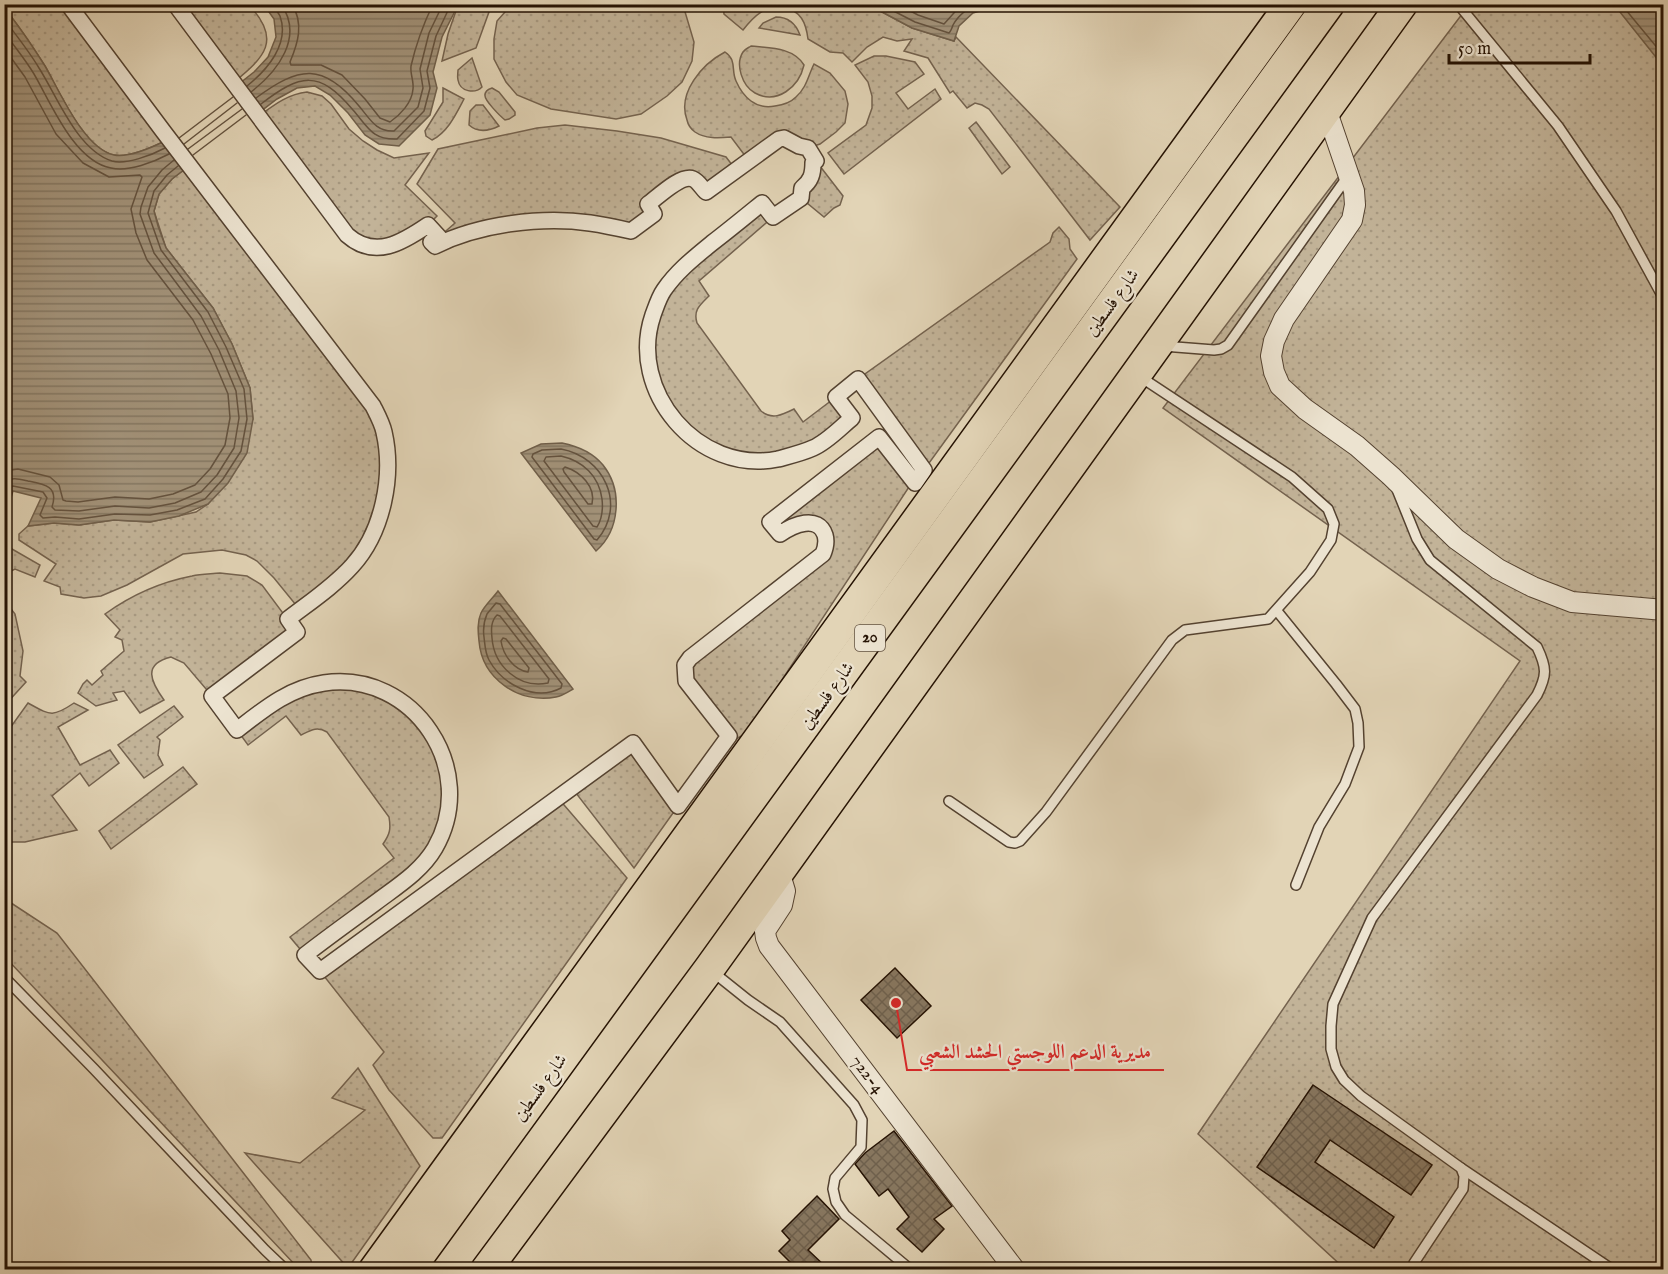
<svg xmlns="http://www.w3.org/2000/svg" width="1668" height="1274" font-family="'IM FELL English',Amiri,serif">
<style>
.grass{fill:url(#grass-dots);stroke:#74624e;stroke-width:1.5}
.water{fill:url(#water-rules);stroke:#705f4a;stroke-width:1.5}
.pier{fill:#e2d4b6}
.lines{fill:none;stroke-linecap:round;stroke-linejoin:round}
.shore{stroke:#64523e;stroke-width:1.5}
.building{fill:url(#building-cross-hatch);stroke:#251203;stroke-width:1.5}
.service-casing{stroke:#544230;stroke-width:12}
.pedestrian-casing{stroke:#544230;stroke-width:18}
.minor-casing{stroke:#544230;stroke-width:22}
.primary-casing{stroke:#251203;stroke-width:33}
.service{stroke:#ece3d0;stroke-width:9}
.pedestrian{stroke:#ece3d0;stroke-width:15}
.minor{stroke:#ece3d0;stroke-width:20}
.primary{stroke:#e2d4b6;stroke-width:30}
.labels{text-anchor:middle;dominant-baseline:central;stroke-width:4.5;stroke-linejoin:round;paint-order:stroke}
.shield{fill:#ece3d0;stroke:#615140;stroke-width:1.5}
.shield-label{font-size:16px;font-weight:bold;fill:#251203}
.street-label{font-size:18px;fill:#251203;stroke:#ece3d0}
.leader{fill:none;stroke:#d62828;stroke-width:2}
.callout-dot{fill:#d62828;stroke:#ece3d0;stroke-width:2}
.callout-label{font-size:20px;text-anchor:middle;font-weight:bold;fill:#d62828;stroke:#ece3d0;stroke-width:4.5;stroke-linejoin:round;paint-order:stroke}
</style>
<defs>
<pattern id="grass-dots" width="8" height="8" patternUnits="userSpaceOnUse" patternTransform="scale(1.5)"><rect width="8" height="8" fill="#c2b398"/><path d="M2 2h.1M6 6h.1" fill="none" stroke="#a79981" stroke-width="1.8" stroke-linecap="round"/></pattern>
<pattern id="water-rules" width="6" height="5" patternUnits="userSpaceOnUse" patternTransform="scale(1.5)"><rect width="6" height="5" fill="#a29279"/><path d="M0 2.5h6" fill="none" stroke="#847661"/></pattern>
<pattern id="building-cross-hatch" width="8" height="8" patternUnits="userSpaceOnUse" patternTransform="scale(1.5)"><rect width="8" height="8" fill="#877760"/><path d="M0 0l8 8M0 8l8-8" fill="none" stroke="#6e604d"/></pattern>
</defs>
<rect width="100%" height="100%" fill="#e2d4b6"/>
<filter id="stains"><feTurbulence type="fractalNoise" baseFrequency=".00333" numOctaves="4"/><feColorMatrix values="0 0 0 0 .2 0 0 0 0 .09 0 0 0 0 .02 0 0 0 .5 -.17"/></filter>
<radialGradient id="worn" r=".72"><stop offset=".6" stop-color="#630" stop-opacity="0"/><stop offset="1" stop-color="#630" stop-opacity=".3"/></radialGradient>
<g class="grass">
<path d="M512 4 683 5 694 42 692 61 682 82 667 96 641 114 616 119 551 109 517 95 506 82 494 59V39L497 21Z"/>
<path d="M5 5H66L167 140C153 147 129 158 114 155 84 149 59 90 45 66 33 47 19 26 5 9Z"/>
<path d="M175 5H249C282 40 265 57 233 83Z"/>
<path d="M458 5H495L489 12 476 48 442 61 448 34Z"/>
<path d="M712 5H869L912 28 954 41 956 37 1120 207 1090 240 989 109 982 105 975 103 967 108 953 91 950 93 928 58 904 51 912 39 897 41 883 37 867 47 852 62 843 53 830 52 808 39C806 23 801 10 783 8 765 5 754 16 743 30L724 14 723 6H714Z"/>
<path d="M1469 5H1663V1269H1345L1198 1134 1520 661 1163 408Z"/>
<path d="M776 17C789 17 796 24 800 35L759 28 763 23Z"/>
<path d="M751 46C769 48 793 47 804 65 799 87 777 105 755 93 742 86 735 64 743 52 745 49 748 48 751 46Z"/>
<path d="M725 52C737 60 731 70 736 81 743 97 756 110 775 106 783 105 791 102 796 97 807 87 808 76 814 64L830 73 845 91 848 104 845 123 836 132 820 144 808 148 790 140 749 161 731 137C719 138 705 139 695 132 691 129 688 125 687 120 677 93 702 64 725 52Z"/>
<path d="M874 56H886L915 62 924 74 896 93 908 109 935 89 941 99 844 174 828 153 866 125 872 108V96L868 82 855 65Z"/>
<path d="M472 58 482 87C475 94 460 92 458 80 457 77 458 73 458 70Z"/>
<path d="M443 88 464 99C456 114 448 132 432 140L426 136 425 131 443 102Z"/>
<path d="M492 88 499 92 515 112V115L509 119 505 120C500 116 484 100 485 95 485 90 489 89 492 88Z"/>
<path d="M307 92 322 96 331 104 349 129 363 141 377 150 394 158 429 153 405 185 437 216 428 225 399 243 353 240 259 116C274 105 288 94 307 92Z"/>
<path d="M476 105H483L499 126C489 131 478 133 469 125L470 111Z"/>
<path d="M976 122 1010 167 1002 174 969 128Z"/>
<path d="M565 125 617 131 661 138 726 157 736 170 706 192 696 180 648 204 654 214 631 231 589 223 439 237 455 223 417 184 438 149 537 128Z"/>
<path d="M816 161 843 196 840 205 834 208 824 217 801 198Z"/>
<path d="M189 166 384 430 385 496 354 564 300 610 274 578 257 561 246 555 222 550 183 554 127 585 101 596 84 598 61 594 60 587 44 581 56 564 19 540V534L28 526 54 523 79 525 114 520 150 522 196 512 208 504 253 419 250 388 232 344 213 308 166 248 154 211 159 194 172 179Z"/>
<path d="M762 203 773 217 699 281 709 296C700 305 693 310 697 323L761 411C772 420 782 415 794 409L803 422 836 397 852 418 815 447 745 460 686 432 650 369 663 291Z"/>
<path d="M1059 227 1069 239 1070 249 1077 259 924 470 858 379 1050 242 1053 233Z"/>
<path d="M879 437 909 487 747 733 736 739 729 736 685 665 823 554 820 527 789 528 770 522Z"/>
<path d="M5 545 40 565 35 577 15 569 5 574Z"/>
<path d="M220 573 247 576 262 585 297 632 212 696 184 663 171 657C142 664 151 682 164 700L140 713 124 691 113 693 117 700 96 706 78 693 83 684 87 680 92 685 103 675 101 671 124 651 122 640 115 637 120 630 105 614C130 596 161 582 192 576 201 574 211 574 220 573Z"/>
<path d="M5 601 15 614 23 651 20 676 26 682 5 705Z"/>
<path d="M351 682 411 709 447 776 435 848 305 955 290 937 394 858 383 844C390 834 391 829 389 817L327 732C317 726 311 730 301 735L286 716 248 745 237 730 271 703Z"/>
<path d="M28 703C50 715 52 718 74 703L88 710 58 727 80 765 110 750 119 763 89 786 80 773 52 796 77 830 25 842H5V735Z"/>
<path d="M174 706 183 717 157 737 160 740 158 755 163 765 144 778 118 745Z"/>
<path d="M633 743 678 806 634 868 572 788Z"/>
<path d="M183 767 197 784 111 849 99 831Z"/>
<path d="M558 798 627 878 442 1138H433L389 1090 373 1065 384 1052 320 971Z"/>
<path d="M5 899 57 933 311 1260 312 1269H299L5 957Z"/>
<path d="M358 1068 420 1166 348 1268 245 1153 300 1163 365 1110 332 1098Z"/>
</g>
<g class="water">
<path d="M264 5H458L442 37 433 72 437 88 430 115 399 146 379 144 365 135 348 113 330 95 315 86 297 88 277 99 172 179 159 194 154 211 158 226 166 248 213 308 232 344 250 388 253 419 247 453 228 483 208 504 179 516 150 522 114 520 79 525 54 523 28 526 41 498 13 491 5 518V9C19 26 33 47 45 66 59 90 84 149 114 155 129 158 153 147 167 140L254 72 268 57 276 37 274 19Z"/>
<path d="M869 5H999L973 13 959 26 954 41 912 28Z"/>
<path d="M1614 5H1663V66L1616 7Z"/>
<path d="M562 443C577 446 593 453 603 465 623 490 620 530 596 551L521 453 541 444Z"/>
<path d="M498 591 573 689C568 692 562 696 556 697 519 704 482 679 479 641 478 632 477 622 481 613 485 605 493 598 498 591Z"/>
</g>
<path class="pier" d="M234 84 259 117 191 168 167 136Z"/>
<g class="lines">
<g class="shore">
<path d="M292 4C304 24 298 43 290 62L291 65H321L342 75 365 99 380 118 390 122C400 115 412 103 413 89 414 81 410 74 411 66 416 44 423 25 433 4"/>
<path d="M880 4 915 22 949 33C951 31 952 28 953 25 959 14 970 7 981 4"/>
<path d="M897 4 918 15 944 24 962 4"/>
<path d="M1621 4 1664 56"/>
<path d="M4 19C16 35 29 51 39 68 57 96 77 150 112 161 126 165 152 155 165 148"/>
<path d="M4 32C14 46 25 59 34 74 51 103 74 161 111 168 129 172 154 162 169 154"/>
<path d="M4 48 25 77 56 134 83 163 109 177 140 175 142 177 131 209 136 233 147 260 193 320 211 354 228 394 230 418 225 445 210 469 195 485 173 494 149 499 115 497 78 502 66 501 63 500 59 485 50 477 18 469 4 471"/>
<path d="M247 86C267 70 290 44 280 16 278 12 274 8 272 4"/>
<path d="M251 92C278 71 304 37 281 4"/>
<path d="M256 98C299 66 323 62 359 106 370 119 376 132 394 131L418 107 423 88 420 69 429 33 443 4"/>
<path d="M261 104C300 74 319 69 353 110 368 127 372 140 397 139L424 111 430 88 427 71 436 36 451 4"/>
<path d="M179 138 233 97"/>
<path d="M184 144 237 103"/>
<path d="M188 149 242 109"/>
<path d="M193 155 246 115"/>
<path d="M561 449C604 457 627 505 597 540L594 539 532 457 533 454 542 450Z"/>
<path d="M561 456C583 461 599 476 602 499 603 508 602 519 597 527L593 526 544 461 546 457Z"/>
<path d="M565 467C581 472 596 487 592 504H588L564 472 563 469Z"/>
<path d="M4 481C13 477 19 479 28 481 44 484 59 486 52 507L55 510 79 511 115 506 149 508 175 503 201 492 217 475 234 448 239 418 236 391 219 350 201 316 154 253 140 214 141 207 148 187 162 170 174 160"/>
<path d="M4 497 8 489 13 486 43 492 47 498 40 515 43 518 55 517 79 519 115 514 150 515 177 510 205 499 223 479 241 451 247 419 244 389 226 347 208 312 161 250 148 213 154 191 167 175 178 166"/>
<path d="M496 603 500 604 562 684 561 688C535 702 502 684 489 660 485 653 485 645 484 637 483 630 484 621 487 614 490 610 493 607 496 603Z"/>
<path d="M497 615 500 616 549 679 548 683C519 689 494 666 492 638 491 629 491 621 497 615Z"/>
<path d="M503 638 506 639 529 668 528 672C514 670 503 655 501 641Z"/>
</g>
</g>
<g class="building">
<path d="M895 968 931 1006 897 1038 861 1000Z"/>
<path d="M1313 1085 1432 1165 1411 1195 1330 1140 1315 1162 1394 1217 1374 1248 1257 1167Z"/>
<path d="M894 1131 952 1206 934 1219 944 1229 922 1252 897 1229 909 1217 888 1189 879 1196 855 1164 865 1153Z"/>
<path d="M817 1196 839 1219 808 1250 828 1269H797L779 1251 790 1240 782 1231Z"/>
</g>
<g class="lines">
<defs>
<g id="service">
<path d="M1458 4 1558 126 1616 211 1664 299"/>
<path d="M1163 346 1214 350 1221 349 1228 345 1348 176"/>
<path d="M1396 487 1417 539 1430 560 1537 647C1547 668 1547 675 1537 695L1372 918 1333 1004 1331 1026V1049L1336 1067 1344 1080 1361 1096 1461 1168 1464 1176 1463 1189 1414 1263V1270"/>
<path d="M1277 611 1336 684 1355 709 1358 723 1359 747 1345 784 1319 827 1296 885"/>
<path d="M949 801 1009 842 1015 843 1020 841 1046 812 1172 640 1185 630 1268 619 1310 572 1331 540 1334 524 1328 509 1292 477 1139 376"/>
<path d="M713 972 748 1000 780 1022 854 1105 862 1120 861 1147 835 1178 833 1189 836 1202 845 1215 911 1270"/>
<path d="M4 977 94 1069 265 1250 286 1270"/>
<path d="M1461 1168 1613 1270"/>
</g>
<path id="pedestrian" d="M68 4 163 131 373 406C377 414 382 423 384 432 394 476 383 532 352 566 333 587 310 602 288 619L297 632 212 696 237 730C264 709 289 688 324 683 414 670 480 770 435 848 421 872 396 887 375 903 352 920 328 937 305 955L320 971 633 743 678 806 729 736 686 681 685 665 690 658 823 554C826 547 827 542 825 535 818 514 793 525 780 534L770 522 879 437 915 483 924 470 858 379 836 397 852 418C840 428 827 442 813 448 802 453 789 456 778 459 698 475 627 391 653 315 656 307 659 297 664 290 677 271 695 257 712 243 729 230 746 216 762 203L773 217 801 198 802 188C811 181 813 174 813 163L816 161 808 148 799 146 784 138 779 139 706 192C702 188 698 181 693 179 681 174 658 197 648 204L654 214 631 231C618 228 604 225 590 223 542 216 479 224 435 246L431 242 439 237 428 225C403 242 375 260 347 235L175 4"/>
<g id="minor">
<path d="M1326 109 1354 191 1355 205 1352 220 1284 319 1274 341 1271 356 1274 372 1280 386 1305 409 1357 446 1391 476 1456 539 1498 569 1533 587 1572 602 1664 610"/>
<path d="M779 871 785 891 782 905 765 931 766 938 769 946 1015 1270"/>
</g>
<g id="primary">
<path d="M374 1270 1291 4"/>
<path d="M409 1270 1329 4"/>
<path d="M486 1270 709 969 1402 4"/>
</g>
</defs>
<use href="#service" class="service-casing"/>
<use href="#pedestrian" class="pedestrian-casing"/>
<use href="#minor" class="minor-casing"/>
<use href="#primary" class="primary-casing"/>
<use href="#service" class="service"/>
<use href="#pedestrian" class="pedestrian"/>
<use href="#minor" class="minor"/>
<use href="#primary" class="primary"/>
</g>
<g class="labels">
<rect class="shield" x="855" y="625" width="30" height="26" rx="4.5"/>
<g class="shield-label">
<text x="870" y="638">20</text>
</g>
<g class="street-label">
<text transform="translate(1113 303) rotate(-54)">شارع فلسطين</text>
<text transform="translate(828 696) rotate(-54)">شارع فلسطين</text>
<text transform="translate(867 1075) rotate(53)">722-4</text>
<text transform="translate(541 1088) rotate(-54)">شارع فلسطين</text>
</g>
</g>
<path class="leader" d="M896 1003L907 1070H1164"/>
<circle class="callout-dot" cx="896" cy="1003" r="6"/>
<g class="callout-label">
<text x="1035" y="1058">مديرية الدعم اللوجستي الحشد الشعبي</text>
</g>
<rect width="1668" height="1274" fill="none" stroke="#e2d4b6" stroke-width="24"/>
<rect x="6" y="6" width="1656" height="1262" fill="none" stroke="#251203" stroke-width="3"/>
<rect x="12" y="12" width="1644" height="1250" fill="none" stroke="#251203" stroke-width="1.5"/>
<path d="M1449 54v9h141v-9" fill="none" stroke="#251203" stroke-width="3"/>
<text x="1458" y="54" font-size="18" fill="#251203" stroke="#ece3d0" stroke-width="4.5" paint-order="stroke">50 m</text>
<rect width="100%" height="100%" filter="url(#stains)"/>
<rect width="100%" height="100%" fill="url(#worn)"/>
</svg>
